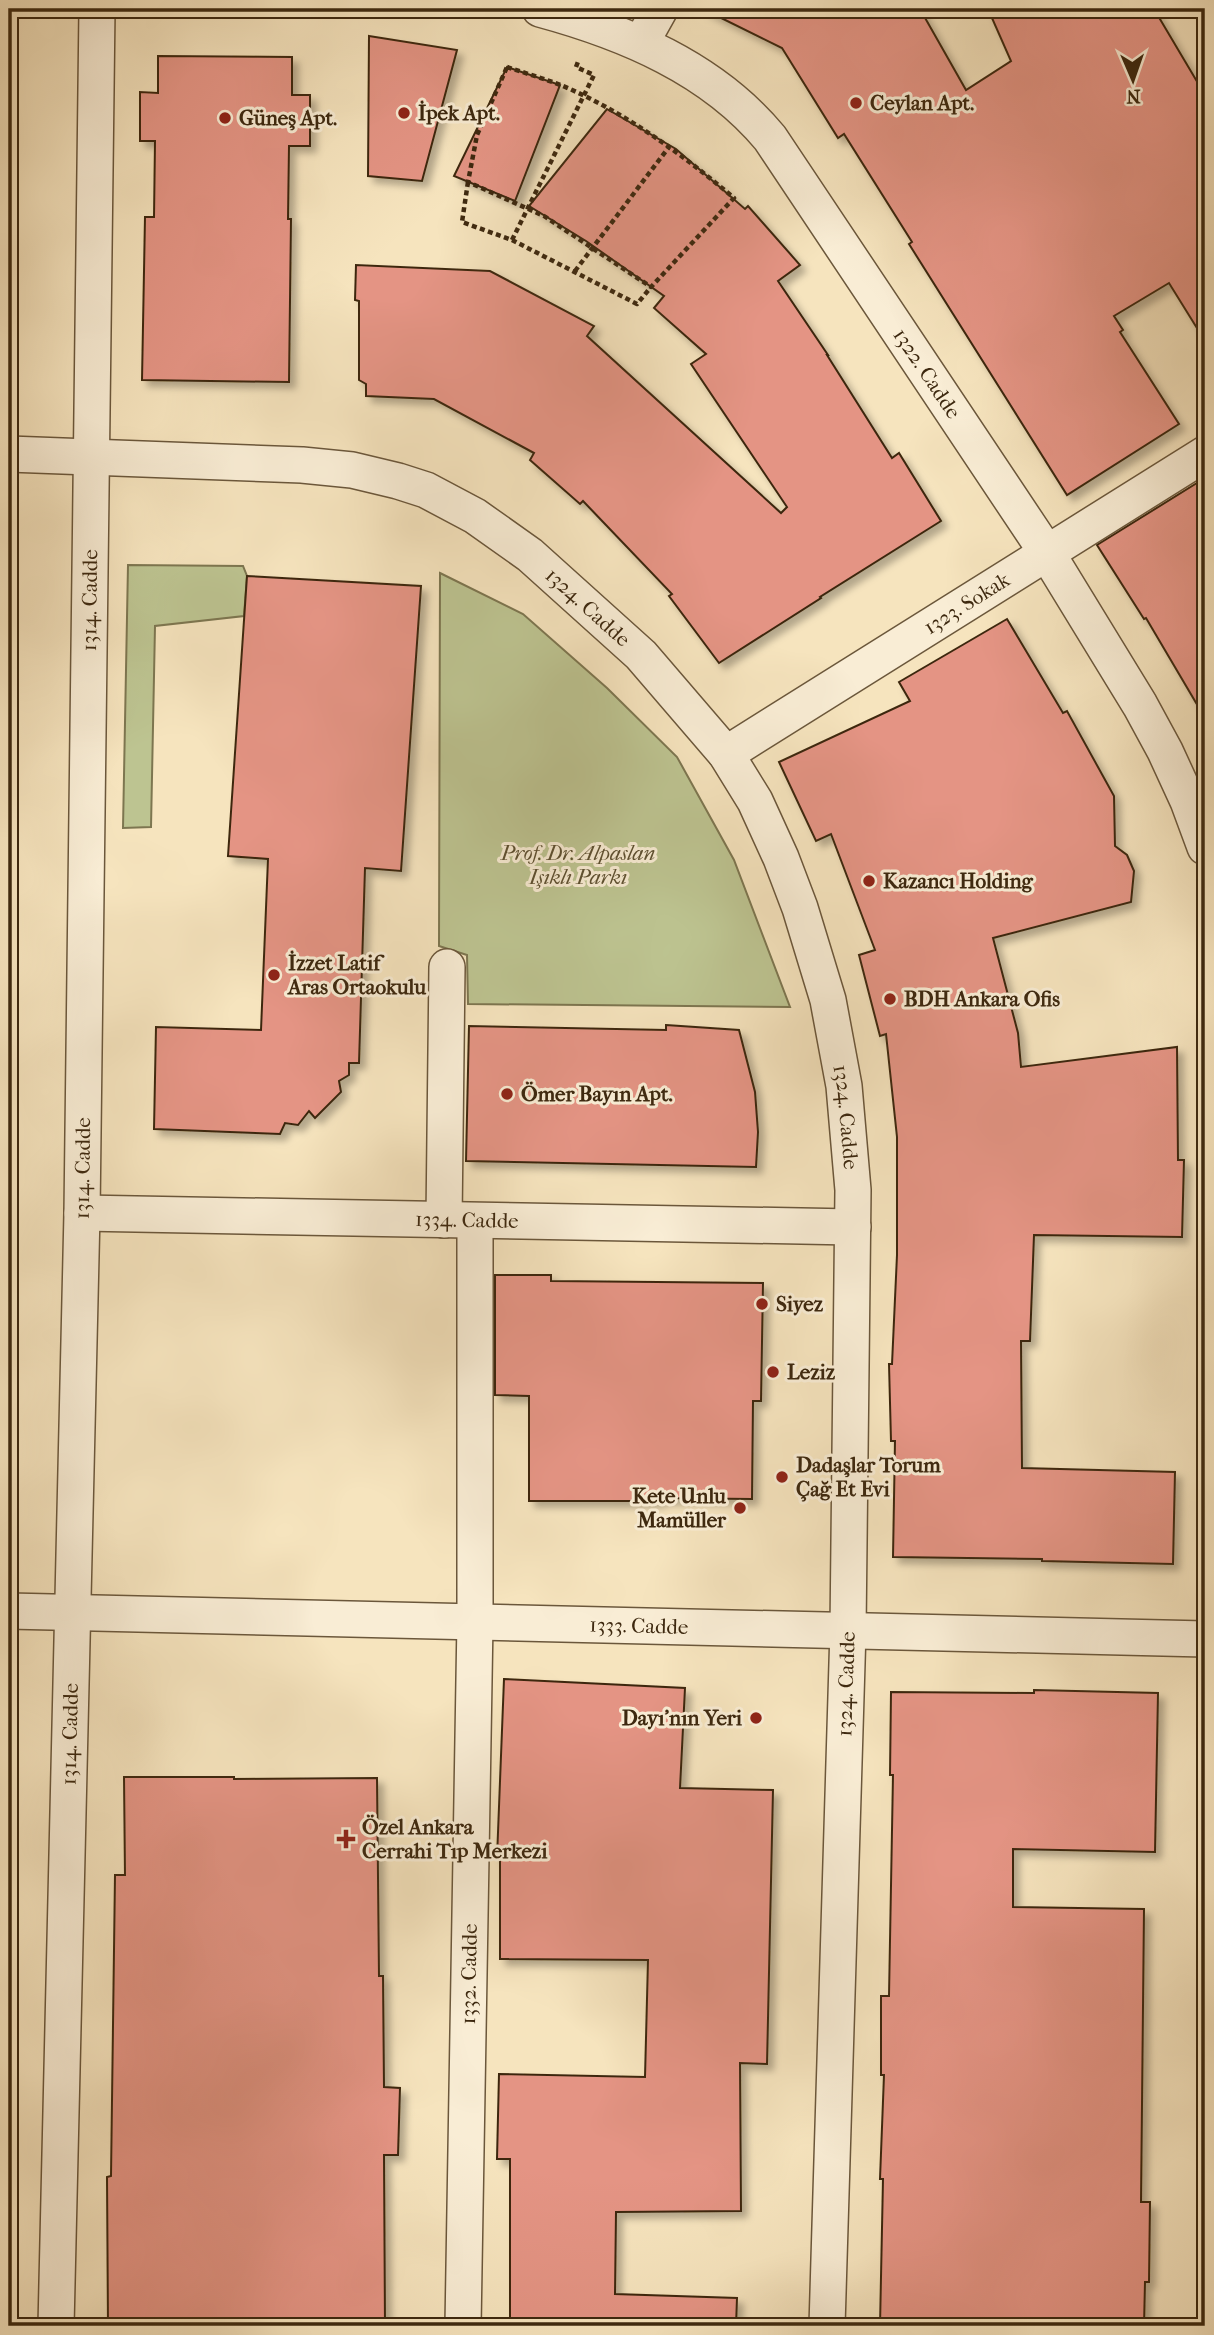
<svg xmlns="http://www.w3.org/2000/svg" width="1214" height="2335" font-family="'IM FELL French Canon',serif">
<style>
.green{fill:#bdc491;stroke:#7d7650;stroke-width:2}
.building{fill:#e49484;stroke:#3d280f;stroke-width:2;filter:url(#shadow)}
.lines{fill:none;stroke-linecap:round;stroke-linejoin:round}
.street-casing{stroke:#6b573b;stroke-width:38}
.path{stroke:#3d280f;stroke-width:4.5;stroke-dasharray:5 3.5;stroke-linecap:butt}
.street{stroke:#f9edd5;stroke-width:35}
.poi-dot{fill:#8f2418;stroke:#f9edd5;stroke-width:2.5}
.labels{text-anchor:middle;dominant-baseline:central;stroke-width:6;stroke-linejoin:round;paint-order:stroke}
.poi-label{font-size:21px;font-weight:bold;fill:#3d280f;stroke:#f9edd5;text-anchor:start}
.street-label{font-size:21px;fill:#3d280f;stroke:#f9edd5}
.park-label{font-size:21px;font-style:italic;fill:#5d4f30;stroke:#f9edd5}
</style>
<defs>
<filter id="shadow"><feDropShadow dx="6" dy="6" stdDeviation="3.5" flood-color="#0004"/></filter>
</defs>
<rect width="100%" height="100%" fill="#f6e4be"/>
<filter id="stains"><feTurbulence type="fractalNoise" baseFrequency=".00286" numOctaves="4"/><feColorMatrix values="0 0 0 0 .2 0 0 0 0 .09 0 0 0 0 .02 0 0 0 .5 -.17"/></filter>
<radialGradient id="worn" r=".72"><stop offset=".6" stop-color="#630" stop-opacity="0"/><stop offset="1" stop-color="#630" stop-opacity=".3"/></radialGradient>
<g class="green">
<path d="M128 565 243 566 247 576 244 616 155 626 151 827 123 828Z"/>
<path d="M440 573 523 614 607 688 677 757 734 860 790 1007 468 1004 467 955 439 946Z"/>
</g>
<g class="building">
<path d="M703 9H920L966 90 1011 61 988 9H1154L1205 95V341L1169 283 1114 316 1123 330 1120 332 1179 424 1067 495 909 244 912 242 844 134 838 138 782 48Z"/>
<path d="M369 36 457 50 422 181 368 176Z"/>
<path d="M158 56 292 57V95H310V146H289L288 219H291L289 382 142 380 145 217H154L155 141H140V92L158 93Z"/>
<path d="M507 67 560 85 515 201 454 176Z"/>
<path d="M607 109 676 149 745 209 748 206 800 265 778 281 828 355H827L892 458 899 453 941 521 820 597 821 598 719 663 669 596 672 594 583 501 580 504 530 460 534 453 434 399 366 396V384L359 380V301L355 300 356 265 490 271 594 326 587 336 781 513 787 507 691 364 706 354 654 308 664 296 586 241 529 206Z"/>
<path d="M1205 478V718L1146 618 1144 619 1097 545Z"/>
<path d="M247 576 421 586 401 871 365 868 359 1063H349V1075L339 1081 341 1092 315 1118 309 1111 298 1125 285 1123 280 1134 154 1129 156 1027 261 1030 268 859 228 856Z"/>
<path d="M1007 619 1063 713 1067 711 1114 796 1115 846 1127 855 1134 871 1131 902 993 938 1018 1033 1021 1067 1177 1047 1178 1160H1184L1182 1237 1034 1235 1030 1341H1021L1022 1468 1175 1472 1173 1564 1042 1561V1559L893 1557 895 1441H891L889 1364H892L897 1255V1137L886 1034 880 1036 859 955 875 950 831 834 816 841 779 762 910 701 899 682Z"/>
<path d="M666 1025 739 1030 755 1092 758 1132 756 1167 466 1161 469 1026 666 1030Z"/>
<path d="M495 1275H551V1281L763 1283 761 1401H753L752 1499 659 1498V1501H529V1396L495 1395Z"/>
<path d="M504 1679 685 1688 680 1788 773 1790 767 2064 740 2063 741 2211 616 2212 615 2294 737 2298 736 2326H510V2159H497L499 2074 645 2077 648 1960 500 1959V1858H497Z"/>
<path d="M1034 1690 1158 1693 1155 1852 1013 1849V1907L1144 1909 1141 2202H1150L1149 2282H1145L1144 2326H880L883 2179H880L884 2075H881V1996H889L893 1775H890L891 1692 1034 1693Z"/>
<path d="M124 1777H234V1779L377 1778 379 1976H383L384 2087 400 2088 398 2155H384L385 2326H108L107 2177 111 2176 115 1875H125Z"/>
</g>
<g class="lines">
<defs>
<g id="street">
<path id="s1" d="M540 9C625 32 712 68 770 138L1047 553 1140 705 1165 751 1188 801 1205 847"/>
<path d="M641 43 660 9"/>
<path id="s2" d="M9 454 302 465 352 470 398 481 426 490 475 516 530 555 641 655 726 754 755 801 781 858 800 908 828 1000 844 1086 853 1190 848 1630 827 2326"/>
<path id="s3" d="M726 754 1205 454"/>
<path id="s4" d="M82 1213 853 1227"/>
<path d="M444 1220 447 967"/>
<path id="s5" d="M9 1611 1205 1639"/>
<path id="s6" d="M56 2326 82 1213 97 9"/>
<path id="s7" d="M463 2326 475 1621V1221"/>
</g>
</defs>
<use href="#street" class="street-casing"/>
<g class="path">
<path d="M507 67C525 73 545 79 563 86 626 113 682 154 734 198L651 287 544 216 468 182 477 135Z"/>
<path d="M468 182 462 222 512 240 637 304 651 287"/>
<path d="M512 240 594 75 576 67 579 59"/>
<path d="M575 271 669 147"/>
</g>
<use href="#street" class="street"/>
</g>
<g class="poi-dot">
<circle cx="856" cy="103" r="7"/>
<circle cx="404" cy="113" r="7"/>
<circle cx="225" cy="118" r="7"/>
<circle cx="869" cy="881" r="7"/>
<circle cx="274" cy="975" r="7"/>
<circle cx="890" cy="999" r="7"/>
<circle cx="507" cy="1094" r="7"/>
<circle cx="762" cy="1304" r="7"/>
<circle cx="773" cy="1372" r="7"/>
<circle cx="782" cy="1477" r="7"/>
<circle cx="740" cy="1508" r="7"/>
<circle cx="756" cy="1718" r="7"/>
<path d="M342.5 1828.5h7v7h7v7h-7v7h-7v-7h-7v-7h7z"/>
</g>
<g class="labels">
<g class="poi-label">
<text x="870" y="103">Ceylan Apt.</text>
<text x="418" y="113">İpek Apt.</text>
<text x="239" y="118">Güneş Apt.</text>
<text x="883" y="881">Kazancı Holding</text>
<text x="288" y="963">İzzet Latif<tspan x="288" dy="24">Aras Ortaokulu</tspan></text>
<text x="904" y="999">BDH Ankara Ofis</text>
<text x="521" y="1094">Ömer Bayın Apt.</text>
<text x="776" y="1304">Siyez</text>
<text x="787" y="1372">Leziz</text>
<text x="796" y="1465">Dadaşlar Torum<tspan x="796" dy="24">Çağ Et Evi</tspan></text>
<text x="726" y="1496" text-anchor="end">Kete Unlu<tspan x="726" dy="24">Mamüller</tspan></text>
<text x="742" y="1718" text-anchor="end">Dayı'nın Yeri</text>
<text x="362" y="1827">Özel Ankara<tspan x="362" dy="24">Cerrahi Tıp Merkezi</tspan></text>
</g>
<g class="street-label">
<text stroke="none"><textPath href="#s1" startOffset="551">1322. Cadde</textPath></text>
<text stroke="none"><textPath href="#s6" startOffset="1726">1314. Cadde</textPath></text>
<text stroke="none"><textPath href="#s3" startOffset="284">1323. Sokak</textPath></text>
<text stroke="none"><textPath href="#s2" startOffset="621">1324. Cadde</textPath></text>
<text stroke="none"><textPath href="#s2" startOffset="1209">1324. Cadde</textPath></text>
<text stroke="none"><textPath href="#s6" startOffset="1158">1314. Cadde</textPath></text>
<text stroke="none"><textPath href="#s4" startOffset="385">1334. Cadde</textPath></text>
<text stroke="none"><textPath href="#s5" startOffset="630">1333. Cadde</textPath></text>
<text transform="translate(846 1684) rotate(-88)">1324. Cadde</text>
<text stroke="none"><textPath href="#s6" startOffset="592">1314. Cadde</textPath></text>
<text stroke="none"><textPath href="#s7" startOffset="352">1332. Cadde</textPath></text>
</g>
<g class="park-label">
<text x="578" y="853">Prof. Dr. Alpaslan<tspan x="578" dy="24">Işıklı Parkı</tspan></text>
</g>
</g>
<rect width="1214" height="2335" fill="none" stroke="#f6e4be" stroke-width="35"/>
<rect x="10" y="10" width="1193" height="2314" fill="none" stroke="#3d280f" stroke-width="3.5"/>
<rect x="18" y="18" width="1179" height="2300" fill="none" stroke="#3d280f" stroke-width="2"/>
<g transform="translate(1133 80) rotate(178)" stroke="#f9edd5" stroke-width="5" paint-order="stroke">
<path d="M0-5L12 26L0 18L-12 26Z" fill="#3d280f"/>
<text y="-10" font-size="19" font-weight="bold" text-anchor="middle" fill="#3d280f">N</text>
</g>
<rect width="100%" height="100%" filter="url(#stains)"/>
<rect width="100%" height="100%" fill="url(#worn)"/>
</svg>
